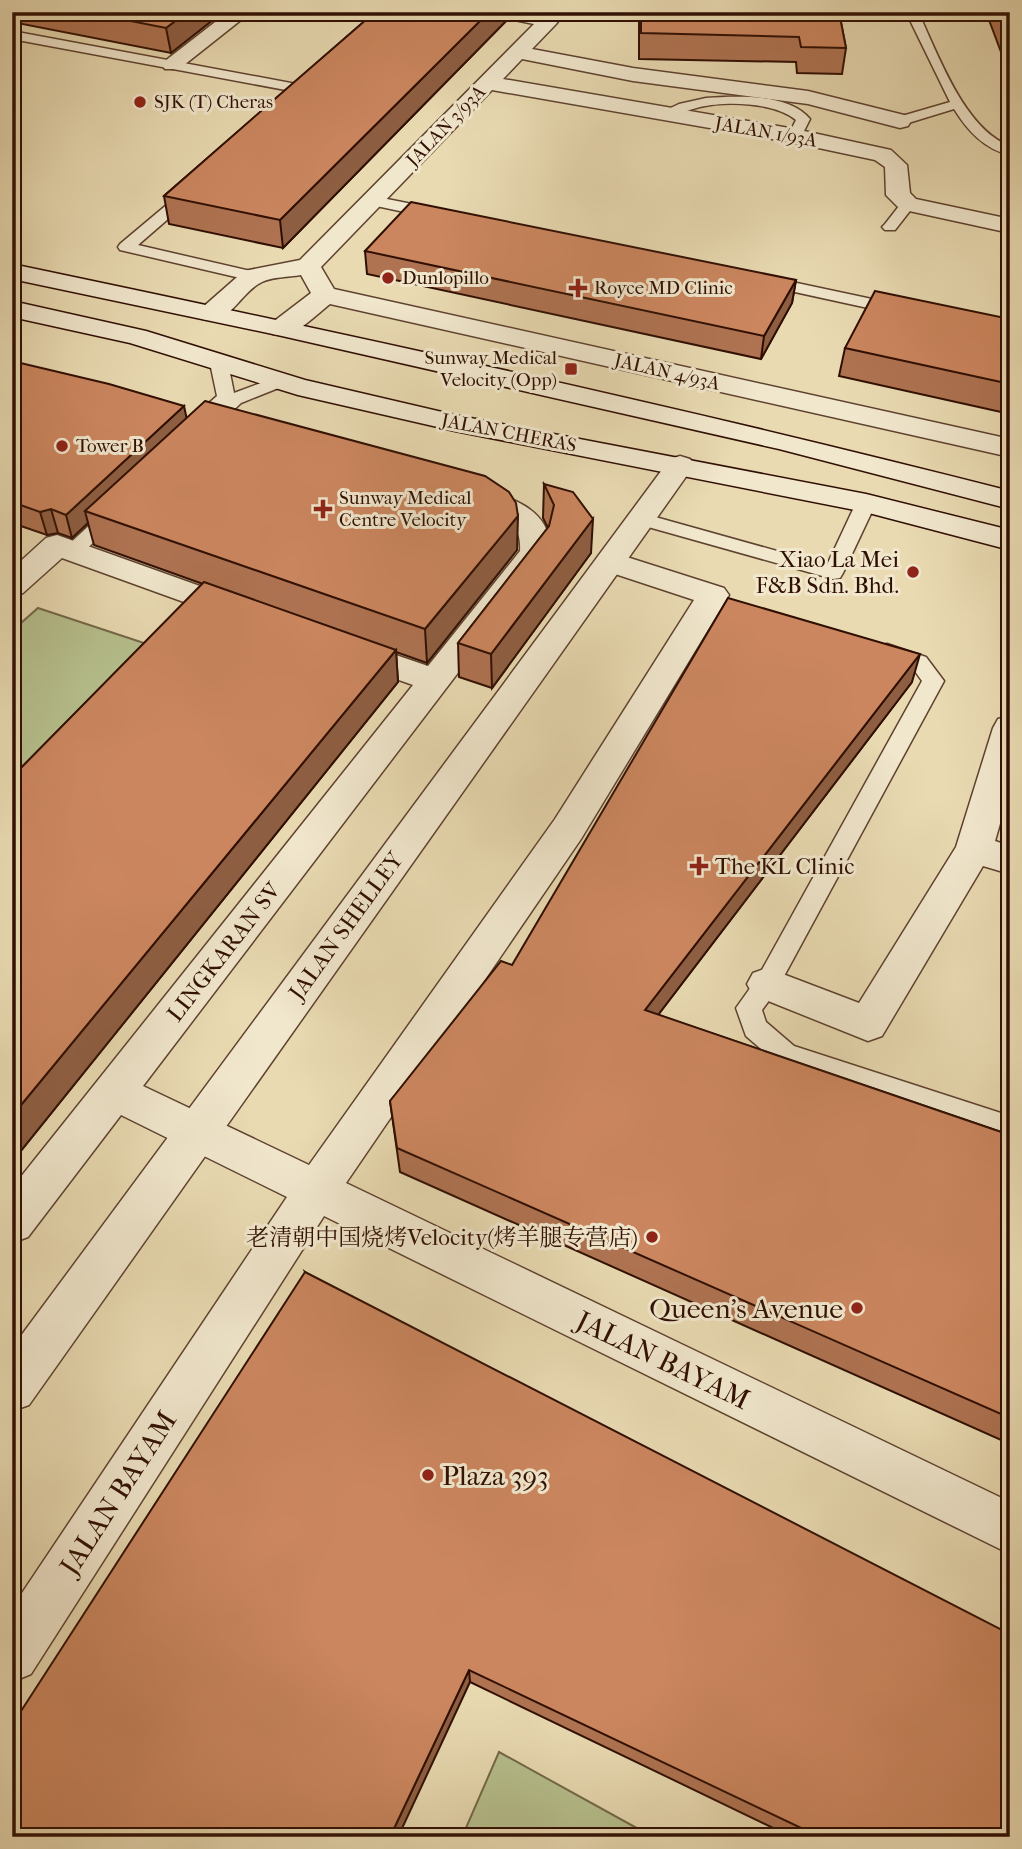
<svg xmlns="http://www.w3.org/2000/svg" width="1022" height="1849" font-family="'IM FELL French Canon','Noto Serif SC',serif">
<style>
.green{fill:#b6c08d;stroke:#736848;stroke-width:2}
.lines{fill:none;stroke-linecap:round;stroke-linejoin:round}
.service-casing{stroke:#5e422f;stroke-width:3}
.minor-casing{stroke:#5e422f;stroke-width:3}
.tertiary-casing{stroke:#5e422f;stroke-width:3}
.secondary-casing{stroke:#300f03;stroke-width:3}
.service{fill:#f1e7cd;fill-rule:evenodd}
.minor{fill:#f1e7cd;fill-rule:evenodd}
.tertiary{fill:#f1e7cd;fill-rule:evenodd}
.secondary{fill:#f1e7cd;fill-rule:evenodd}
.wall{fill:#af7352;stroke:#300f03;stroke-width:2}
.shaded-wall{fill:#8e5e42;stroke:#300f03;stroke-width:2}
.building{fill:#cb865f;stroke:#300f03;stroke-width:2}
.poi-dot{fill:#8f2418;stroke:#f1e7cd;stroke-width:2.5}
.labels{text-anchor:middle;dominant-baseline:central;stroke-width:6;stroke-linejoin:round;paint-order:stroke}
.far-poi-label{font-size:19px;fill:#300f03;stroke:#f1e7cd;text-anchor:start}
.far-street-label{font-size:19px;fill:#300f03;stroke:#f1e7cd}
.poi-label{font-size:23px;fill:#300f03;stroke:#f1e7cd;text-anchor:end}
.street-label{font-size:23px;fill:#300f03;stroke:#f1e7cd}
.near-poi-label{font-size:28px;fill:#300f03;stroke:#f1e7cd;text-anchor:end}
.near-street-label{font-size:28px;fill:#300f03;stroke:#f1e7cd}
</style>
<rect width="100%" height="100%" fill="#e9dab2"/>
<filter id="stains"><feTurbulence type="fractalNoise" baseFrequency=".00286" numOctaves="4"/><feColorMatrix values="0 0 0 0 .2 0 0 0 0 .09 0 0 0 0 .02 0 0 0 .5 -.17"/></filter>
<radialGradient id="worn" r=".72"><stop offset=".6" stop-color="#630" stop-opacity="0"/><stop offset="1" stop-color="#630" stop-opacity=".3"/></radialGradient>
<g class="green">
<path d="M38 608 168 651 12 810V631Z"/>
<path d="M499 1752 653 1837H462Z"/>
</g>
<g class="lines">
<defs>
<g id="service">
<path d="M550 12H563L553 23H545L543 20Z"/>
<path d="M906 12H918C938 54 964 129 1010 146V155C984 149 968 131 954 109L905 124H895V118L950 102Z"/>
<path d="M12 31 307 86 314 90 307 94 12 39Z"/>
<path d="M706 98C737 96 788 93 810 119L800 139 795 140 788 136 796 120C774 102 726 101 700 107 687 110 675 116 663 119L656 115 679 104Z"/>
<path d="M193 186 198 187 200 190 198 193 138 245 259 273 261 276 259 279 253 281 120 250 118 247 120 244 188 187Z"/>
<path d="M372 196 437 209 445 214 437 219 367 204 364 201 367 198Z"/>
<path d="M908 199 916 204 913 207 895 230H885L882 227 885 224 903 201Z"/>
<path d="M764 276 900 305 908 310 900 315 758 284 756 281Z"/>
<path d="M219 358 228 363 234 393 280 376 289 381 286 385 241 403 210 433 204 434 195 429 208 415 201 410 217 396 210 363Z"/>
<path d="M866 497 876 503 843 573 840 578 833 579 634 523 631 519 641 513 827 565 856 503Z"/>
<path d="M116 505 126 511 123 515 80 555H66L63 551 66 547 109 507Z"/>
<path d="M887 644 926 657 944 681 776 991 762 1010 766 1022 794 1046 1010 1116V1140L776 1062 746 1036 736 1008 758 977 922 681 912 667 880 656 877 651 880 646Z"/>
</g>
<g id="minor">
<path d="M228 12H251L179 69H165L162 65 165 61Z"/>
<path d="M491 12H538L556 16 559 20 556 24 532 49 633 68 808 91 908 116 911 121 908 126 900 128 808 104 633 81 522 59 503 79 795 129 891 150 907 165 910 193 916 199 1010 219V233L900 209 886 195 885 167 875 160 795 143 492 90 321 267 334 289 1010 439V457L330 304C313 317 295 339 273 334L269 328 273 322 311 293 301 275C289 277 272 277 262 282 240 292 231 325 203 319L199 313 203 307 244 271 300 260 534 24 494 16Z"/>
<path d="M471 486C506 495 553 508 550 552L143 1086 309 1165 555 819 694 600 600 569 595 562 600 555 611 552 724 588 729 595 581 839 346 1183 1010 1502V1554L324 1216 31 1674 12 1682V1608L287 1197 121 1115 28 1237 12 1243V1188L413 685 337 658 333 650 337 642 349 639 428 666 520 551C523 504 472 518 456 495L460 489Z"/>
<path d="M57 535 253 605 258 612 253 619 242 623 231 619 62 558 23 593 12 596V569L46 538Z"/>
<path d="M1010 716V789L995 841 1010 846V874L983 866 882 1036 868 1041 753 995 747 984 753 973 767 968 859 1003 956 847 993 728 998 719Z"/>
</g>
<path id="tertiary" d="M680 456 690 459 695 465 690 471 29 1405 12 1411V1348L670 459Z"/>
<g id="secondary">
<path d="M12 264C346 334 679 406 1010 491V509L779 449 282 336 12 279Z"/>
<path d="M12 301 146 331 305 380 455 415 866 494 1010 530V550L865 512 455 431 298 395 130 343 12 317Z"/>
</g>
</defs>
<use href="#service" class="service-casing"/>
<use href="#minor" class="minor-casing"/>
<use href="#tertiary" class="tertiary-casing"/>
<use href="#secondary" class="secondary-casing"/>
<use href="#service" class="service"/>
<use href="#minor" class="minor"/>
<use href="#tertiary" class="tertiary"/>
<use href="#secondary" class="secondary"/>
</g>
<g class="wall">
<path d="M12 12H223L171 53 12 22Z"/>
<path d="M375 12H506V21L283 248 169 224 164 196Z"/>
<path d="M639 12H839L846 48 842 74 797 73 796 62 639 59Z"/>
<path d="M986 12H1010V76Z"/>
<path d="M365 251 796 280 792 303 761 359 367 274Z"/>
<path d="M1010 319V414L839 376 845 348Z"/>
<path d="M12 361 187 418 517 550 427 663 396 652 398 682 12 1162V777L203 584 94 545 88 523 72 538 58 533 47 535 12 523Z"/>
<path d="M544 484 591 553 492 688 459 677 458 643 548 528 543 518Z"/>
<path d="M912 682 658 1015 1010 1135V1444L400 1172 390 1101 512 965Z"/>
<path d="M305 1272 1010 1837H792L470 1682Z"/>
</g>
<g class="shaded-wall">
<path d="M187 12H223L171 53 166 28Z"/>
<path d="M489 12H506V21L283 248 280 220Z"/>
<path d="M796 280 792 303 761 359 764 336Z"/>
<path d="M184 406 189 429 85 511 88 523 72 538 66 515Z"/>
<path d="M51 509 58 533 47 535 40 512Z"/>
<path d="M518 516 517 550 427 663 425 629Z"/>
<path d="M593 519 591 553 492 688 491 654Z"/>
<path d="M396 650 398 682 12 1162V1116Z"/>
<path d="M920 654 912 682 642 1036 645 1010Z"/>
<path d="M469 1670 470 1682 398 1837H390Z"/>
</g>
<g class="building">
<path d="M85 12H187L166 28Z"/>
<path d="M375 12H489L280 220 164 196 292 84Z"/>
<path d="M641 12H839L846 48 801 47 799 37 641 33Z"/>
<path d="M1001 12H1010V35Z"/>
<path d="M411 202 796 280 764 336 365 251Z"/>
<path d="M875 291 1010 319V384L845 348Z"/>
<path d="M12 361 109 384 184 406 66 515 51 509 40 512 12 502Z"/>
<path d="M205 401 485 476 509 492 516 503 518 516 425 629 85 511Z"/>
<path d="M544 484 573 492 593 519 491 654 458 643 549 526 554 505Z"/>
<path d="M204 582 396 650 12 1116V777Z"/>
<path d="M728 598 920 654 645 1010 1010 1135V1418L397 1148 390 1101 501 961 512 965Z"/>
<path d="M305 1272 1010 1634V1837H820L469 1670 390 1837H12V1725Z"/>
</g>
<g class="poi-dot">
<circle cx="140" cy="102" r="7"/>
<circle cx="388" cy="278" r="7"/>
<path d="M574.5 277.5h7v7h7v7h-7v7h-7v-7h-7v-7h7z"/>
<rect x="564" y="362" width="14" height="14" rx="3.5"/>
<circle cx="62" cy="446" r="7"/>
<path d="M319.5 498.5h7v7h7v7h-7v7h-7v-7h-7v-7h7z"/>
<circle cx="913" cy="572" r="7"/>
<path d="M695.5 855.5h7v7h7v7h-7v7h-7v-7h-7v-7h7z"/>
<circle cx="652" cy="1237" r="7"/>
<circle cx="857" cy="1308" r="7"/>
<circle cx="428" cy="1475" r="7"/>
</g>
<g class="labels">
<g class="far-poi-label">
<text x="154" y="102">SJK (T) Cheras</text>
<text x="402" y="278">Dunlopillo</text>
<text x="594" y="288">Royce MD Clinic</text>
<text x="557" y="358" text-anchor="end">Sunway Medical<tspan x="557" dy="22">Velocity (Opp)</tspan></text>
<text x="76" y="446">Tower B</text>
<text x="339" y="498">Sunway Medical<tspan x="339" dy="22">Centre Velocity</tspan></text>
</g>
<g class="far-street-label">
<text transform="translate(446 126) rotate(-46)">JALAN 3/93A</text>
<text transform="translate(766 132) rotate(10)">JALAN 1/93A</text>
<text transform="translate(667 372) rotate(13)">JALAN 4/93A</text>
<text transform="translate(509 433) rotate(11)">JALAN CHERAS</text>
</g>
<g class="poi-label">
<text x="899" y="559">Xiao La Mei<tspan x="899" dy="26">F&amp;B Sdn. Bhd.</tspan></text>
<text x="715" y="866" text-anchor="start">The KL Clinic</text>
<text x="638" y="1237">老清朝中国烧烤Velocity(烤羊腿专营店)</text>
</g>
<g class="street-label">
<text transform="translate(346 926) rotate(-54)">JALAN SHELLEY</text>
<text transform="translate(224 952) rotate(-52)">LINGKARAN SV</text>
</g>
<g class="near-poi-label">
<text x="843" y="1308">Queen's Avenue</text>
<text x="442" y="1475" text-anchor="start">Plaza 393</text>
</g>
<g class="near-street-label">
<text transform="translate(663 1360) rotate(26)">JALAN BAYAM</text>
<text transform="translate(118 1493) rotate(-57)">JALAN BAYAM</text>
</g>
</g>
<rect width="1022" height="1849" fill="none" stroke="#e9dab2" stroke-width="42"/>
<rect x="14" y="14" width="994" height="1821" fill="none" stroke="#300f03" stroke-width="3.5"/>
<rect x="21" y="21" width="980" height="1807" fill="none" stroke="#300f03" stroke-width="2"/>
<rect width="100%" height="100%" filter="url(#stains)"/>
<rect width="100%" height="100%" fill="url(#worn)"/>
</svg>
